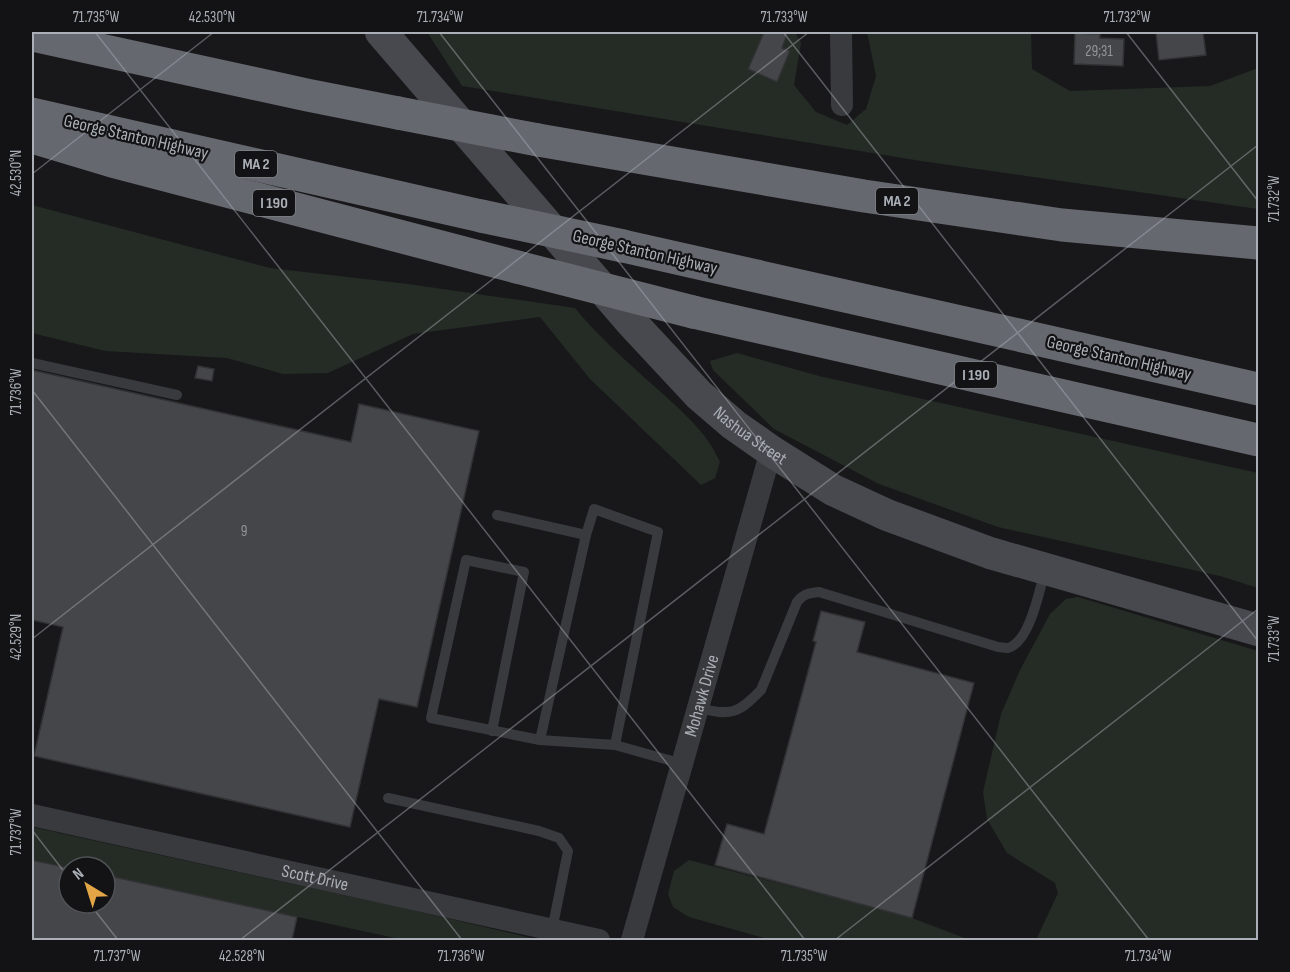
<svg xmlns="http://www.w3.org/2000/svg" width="1290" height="972" font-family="'Sofia Sans Condensed',sans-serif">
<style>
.green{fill:#242c25}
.building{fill:#454649;stroke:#323235;stroke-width:1.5}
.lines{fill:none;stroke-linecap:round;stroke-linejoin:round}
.lane{stroke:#393a3e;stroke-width:10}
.street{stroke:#393a3e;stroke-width:22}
.secondary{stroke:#47494e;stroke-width:32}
.highway{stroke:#65686f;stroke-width:33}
.highway-bridge{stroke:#65686f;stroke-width:33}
.ticks{fill:none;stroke:#abb0b8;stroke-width:1.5;stroke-opacity:0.45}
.labels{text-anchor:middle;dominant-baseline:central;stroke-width:4.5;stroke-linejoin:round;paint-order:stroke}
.number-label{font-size:15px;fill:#92969c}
.shield{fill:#131315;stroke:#7d8187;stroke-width:1.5}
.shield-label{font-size:16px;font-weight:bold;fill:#abb0b8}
.street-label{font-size:18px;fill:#abb0b8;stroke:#131315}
.neatline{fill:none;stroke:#abb0b8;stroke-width:2}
.ticks-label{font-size:15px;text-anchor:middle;fill:#abb0b8}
</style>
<rect width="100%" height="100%" fill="#18181a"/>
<g class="green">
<path d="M427 32H795L801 43 794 85 816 112 847 125 866 109 876 76 867 32H1031L1032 69 1070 91 1210 86 1258 68V209L921 161 462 86Z"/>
<path d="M32 205 270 268 408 284 575 308C599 337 626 361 654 386 679 409 706 430 720 462L715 478 701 485 590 379 540 317 413 334 328 373 283 374 227 358 105 351 32 333Z"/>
<path d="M737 353 819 376 1258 473V588L1220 576 998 527 879 484 774 429 713 370 710 361Z"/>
<path d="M1078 597 1258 651V940H1036L1058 893 1055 883 1007 853 987 819 983 792 1001 714 1020 670 1050 614 1066 599Z"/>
<path d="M32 827 421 912 540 940H404L105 875V867L69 868 32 860Z"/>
<path d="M689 860 912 918 970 940H771L689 917 673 907 668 894 674 871Z"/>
</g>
<g class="building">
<path d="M764 32H788L782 48 790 51 777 82 748 69Z"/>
<path d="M1156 32H1203L1206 55 1159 60Z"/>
<path d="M1075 33 1100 34V38L1124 39 1123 66 1074 64Z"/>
<path d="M198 366 214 369 212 381 195 378Z"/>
<path d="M32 370 351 442 359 404 479 431 417 707 379 699 350 827 34 756 63 627 32 620Z"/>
<path d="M821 611 865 622 857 652 974 683 912 918 715 865 727 824 764 834 816 642 813 641Z"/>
<path d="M32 860 69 868V903H105V875L297 917 292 940H32Z"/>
</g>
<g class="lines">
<g class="lane">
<path d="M32 363 177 395"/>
<path d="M497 515 586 535"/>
<path d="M699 708C731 716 738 714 761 690L797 602C803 594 809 593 819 592L998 647C999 647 1007 648 1008 648 1030 642 1039 591 1045 571"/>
<path d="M492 731 524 572 466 560 431 718 540 740"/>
<path d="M615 745 540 740 586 535 594 509 658 532 615 745 683 764"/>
<path d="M388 798 539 831 559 838 568 851 552 930"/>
</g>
<g class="street">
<path d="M841 32 842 105"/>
<path id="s1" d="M32 815 599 940"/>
<path id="s2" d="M632 940 771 451"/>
</g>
<path class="secondary" id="s3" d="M381 32 631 322 699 395 734 425 771 451 833 490 887 515 990 553 1258 630"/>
<g class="highway">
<path d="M32 35 307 95 398 113"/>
<path d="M32 114 481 216"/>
<path d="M32 137 112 161 517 267"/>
<path d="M538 140 864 196 1062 225 1258 243"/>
<path d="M623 246 1258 389"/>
<path d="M693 312 1258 440"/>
</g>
<g class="highway-bridge">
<path d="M398 113 538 140"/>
<path d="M481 216 623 246"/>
<path d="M517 267 693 312"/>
</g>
</g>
<path class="ticks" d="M95 32 805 940M439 32 1149 940M783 32 1258 641M1126 32 1258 201M32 174 214 32M32 390 462 940M32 639 809 32M32 830 69 878M89 903 118 940M240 940 1258 145M835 940 1258 609"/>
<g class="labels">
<g class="number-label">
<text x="1099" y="51">29;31</text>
<text x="244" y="531">9</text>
</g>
<g class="shield">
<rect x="235" y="151" width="42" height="26" rx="4.5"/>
<rect x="876" y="188" width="42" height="26" rx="4.5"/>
<rect x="253" y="190" width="42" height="26" rx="4.5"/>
<rect x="955" y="362" width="42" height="26" rx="4.5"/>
</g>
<g class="shield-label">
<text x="256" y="164">MA 2</text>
<text x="897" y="201">MA 2</text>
<text x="274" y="203">I 190</text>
<text x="976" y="375">I 190</text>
</g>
<g class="street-label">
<text transform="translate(136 137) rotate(13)">George Stanton Highway</text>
<text transform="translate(645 252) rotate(13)">George Stanton Highway</text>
<text transform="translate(1119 358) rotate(13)">George Stanton Highway</text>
<text stroke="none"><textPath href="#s3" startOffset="548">Nashua Street</textPath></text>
<text stroke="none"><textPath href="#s2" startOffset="254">Mohawk Drive</textPath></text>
<text stroke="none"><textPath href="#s1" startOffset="290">Scott Drive</textPath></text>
</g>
</g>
<rect width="1290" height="972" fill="none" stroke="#131315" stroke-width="66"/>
<g transform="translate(87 885) rotate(322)"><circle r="28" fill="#131315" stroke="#505256" stroke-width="1.5"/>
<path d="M0-4.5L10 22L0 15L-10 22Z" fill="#e3a546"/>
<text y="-9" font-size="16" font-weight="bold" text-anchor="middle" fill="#abb0b8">N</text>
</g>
<rect x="33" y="33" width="1224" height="906" class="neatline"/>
<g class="ticks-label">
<text x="96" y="22">71.735°W</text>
<text x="212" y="22">42.530°N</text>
<text x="440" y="22">71.734°W</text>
<text x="784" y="22">71.733°W</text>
<text x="1127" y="22">71.732°W</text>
<text transform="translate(16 173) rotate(-90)" y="5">42.530°N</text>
<text transform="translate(1274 199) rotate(-90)" y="5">71.732°W</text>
<text transform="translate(16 392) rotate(-90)" y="5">71.736°W</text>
<text transform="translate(16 637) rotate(-90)" y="5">42.529°N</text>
<text transform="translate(1274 639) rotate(-90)" y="5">71.733°W</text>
<text transform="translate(16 832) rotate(-90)" y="5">71.737°W</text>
<text x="117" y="961">71.737°W</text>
<text x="242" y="961">42.528°N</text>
<text x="461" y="961">71.736°W</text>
<text x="804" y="961">71.735°W</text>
<text x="1148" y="961">71.734°W</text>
</g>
</svg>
